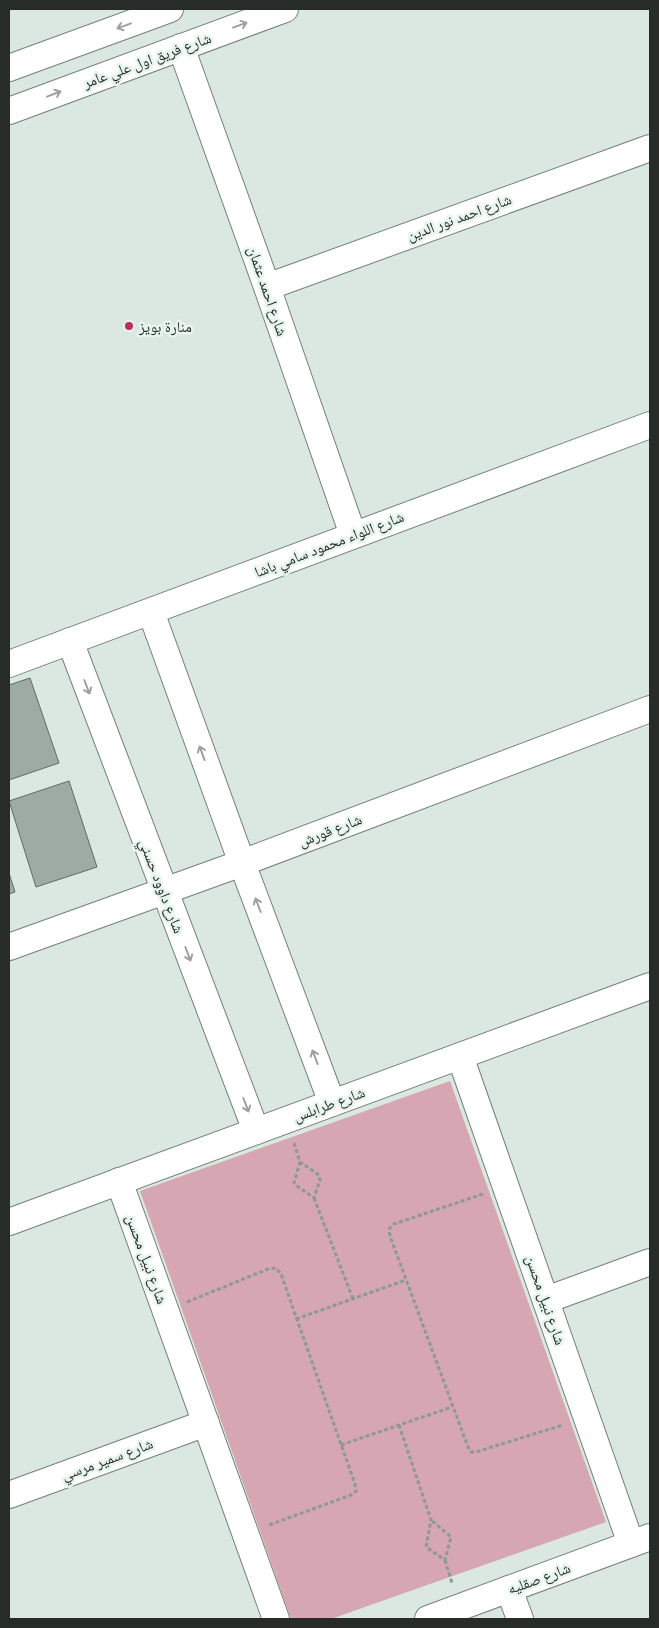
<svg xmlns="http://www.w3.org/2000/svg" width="659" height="1628" font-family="'Source Serif 4','Noto Naskh Arabic',serif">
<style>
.green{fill:#d6a6b2}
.building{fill:#9eaba5;stroke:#5e6b65}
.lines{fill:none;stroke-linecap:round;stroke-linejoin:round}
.street-casing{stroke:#74817a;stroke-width:28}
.path{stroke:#8f9993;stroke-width:3;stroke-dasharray:4 2.5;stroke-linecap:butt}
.street{stroke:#fff;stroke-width:26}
.oneway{stroke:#9ea09f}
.poi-dot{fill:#b92d65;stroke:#e7f5ee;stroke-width:2}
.labels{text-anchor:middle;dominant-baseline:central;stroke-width:5;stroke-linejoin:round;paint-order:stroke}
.street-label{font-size:15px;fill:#272c29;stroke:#e7f5ee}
.poi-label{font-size:15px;fill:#272c29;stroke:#e7f5ee;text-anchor:start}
</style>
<rect width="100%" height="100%" fill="#dae8e1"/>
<path class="green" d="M450 1081 606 1522 331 1619H291L140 1191Z"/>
<g class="building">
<path d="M30 678 59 763 9 780V685Z"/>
<path d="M69 781 97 867 36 887 9 801Z"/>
<path d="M9 873 15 892 9 894Z"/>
</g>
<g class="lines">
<defs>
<g id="street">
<path d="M181 47 267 287 353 535"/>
<path d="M9 68 170 9"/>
<path d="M9 111 285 9"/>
<path d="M267 287 650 148"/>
<path d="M151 612 242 863 332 1103"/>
<path d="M70 641 256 1131"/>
<path d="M9 664 650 425"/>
<path d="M9 947 242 863 650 709"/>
<path d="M460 1056 631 1544"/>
<path d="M119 1181 276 1619"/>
<path d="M9 1222 650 986"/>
<path d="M546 1300 650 1262"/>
<path d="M9 1495 206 1423"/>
<path d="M509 1589 520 1619"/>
<path d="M428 1619 650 1537"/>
</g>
</defs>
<use href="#street" class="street-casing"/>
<g class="path">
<path d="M294 1143 300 1162 294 1183 297 1186 314 1198 320 1180 319 1175 300 1162"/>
<path d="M483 1194 394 1224 389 1229 390 1236 468 1447 471 1452H476L563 1425"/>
<path d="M314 1198 353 1299"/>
<path d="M187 1302 268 1269 276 1268 281 1274 355 1484 356 1491 351 1495 269 1525"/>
<path d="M296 1319 406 1280"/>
<path d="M399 1425 431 1520 426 1547 445 1560 451 1537 431 1520"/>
<path d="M341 1445 452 1407"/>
<path d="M445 1560 452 1583"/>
</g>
<use href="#street" class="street"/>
</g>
<defs><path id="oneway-shaft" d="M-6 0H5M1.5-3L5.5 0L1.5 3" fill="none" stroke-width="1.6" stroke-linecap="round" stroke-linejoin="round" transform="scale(1.25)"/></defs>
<g class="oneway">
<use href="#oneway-shaft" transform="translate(240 25) rotate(-20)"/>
<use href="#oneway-shaft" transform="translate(124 26) rotate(160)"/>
<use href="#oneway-shaft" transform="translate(54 94) rotate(-21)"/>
<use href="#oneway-shaft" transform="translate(87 687) rotate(69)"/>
<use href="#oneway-shaft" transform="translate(202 753) rotate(-110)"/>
<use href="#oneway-shaft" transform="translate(258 905) rotate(-111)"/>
<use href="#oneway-shaft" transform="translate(188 954) rotate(69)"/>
<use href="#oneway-shaft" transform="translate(315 1057) rotate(-111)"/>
<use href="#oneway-shaft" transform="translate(246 1105) rotate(69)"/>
</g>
<circle class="poi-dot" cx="129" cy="326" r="5"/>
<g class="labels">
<g class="street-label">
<text transform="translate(147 60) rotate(-20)">شارع فريق اول علي عامر</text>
<text transform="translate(459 217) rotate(-20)">شارع احمد نور الدين</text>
<text transform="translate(268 291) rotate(71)">شارع احمد عثمان</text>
<text transform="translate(329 544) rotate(-21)">شارع اللواء محمود سامي باشا</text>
<text transform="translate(330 830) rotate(-21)">شارع قورش</text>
<text transform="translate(162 886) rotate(69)">شارع داوود حسني</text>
<text transform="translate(329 1104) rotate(-20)">شارع طرابلس</text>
<text transform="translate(147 1259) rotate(70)">شارع نبيل محسن</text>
<text transform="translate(546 1300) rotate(71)">شارع نبيل محسن</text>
<text transform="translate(107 1459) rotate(-20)">شارع سمير مرسي</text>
<text transform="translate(539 1578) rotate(-20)">شارع صقليه</text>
</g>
<g class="poi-label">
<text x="139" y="326">منارة بويز</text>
</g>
</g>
<rect width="659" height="1628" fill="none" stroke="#272c29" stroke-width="20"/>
</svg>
